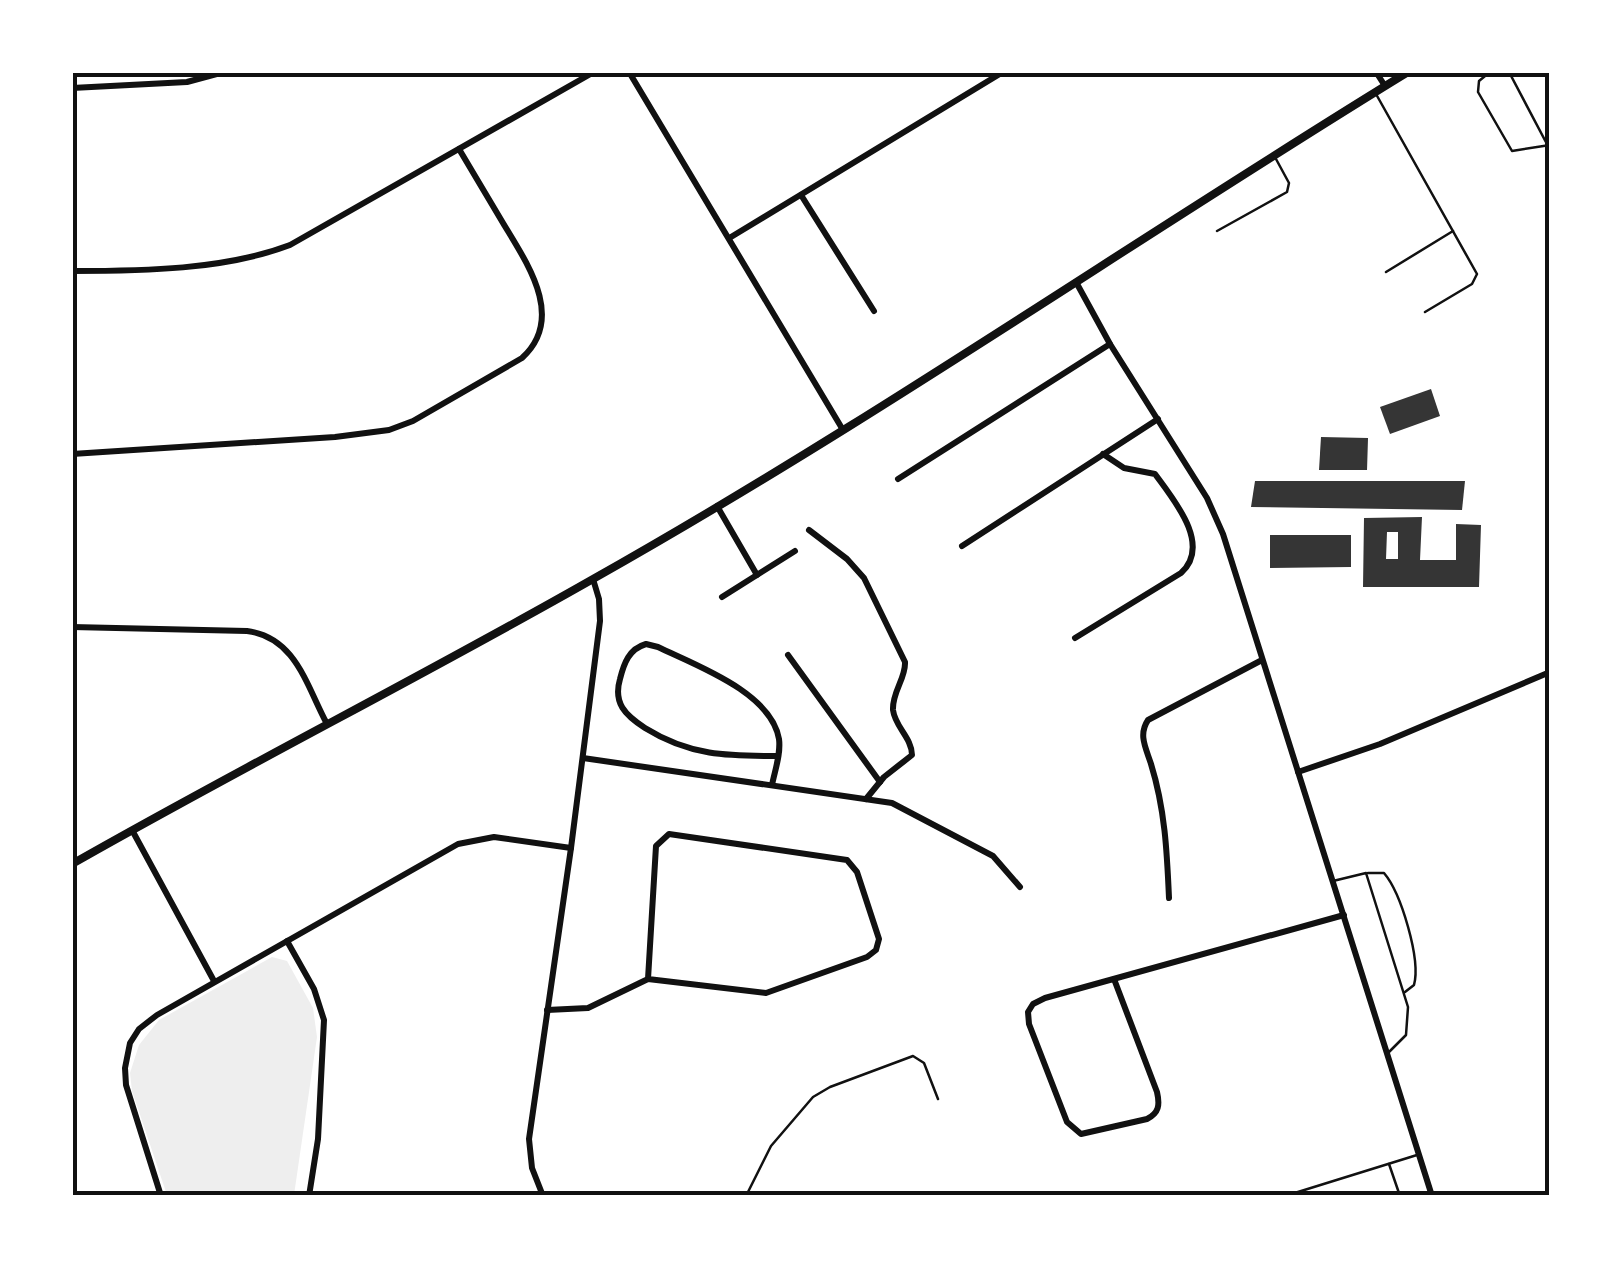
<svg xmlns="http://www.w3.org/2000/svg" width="1622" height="1268" font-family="Cabin,sans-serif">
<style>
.green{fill:#eee}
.building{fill:#353535;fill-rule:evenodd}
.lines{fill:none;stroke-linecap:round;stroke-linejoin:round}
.service{stroke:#111;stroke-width:2.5}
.minor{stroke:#111;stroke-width:6}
.tertiary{stroke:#111;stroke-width:8}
.neatline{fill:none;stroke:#111;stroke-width:4}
</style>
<rect width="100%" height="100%" fill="#fff"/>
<path class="green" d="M272 957 287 961 313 1008 317 1037 294 1195H167L132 1091 130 1073 139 1045 159 1020Z"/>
<g class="building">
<path d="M1431 389 1440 416 1390 434 1380 407Z"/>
<path d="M1321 437 1368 438 1367 470H1319Z"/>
<path d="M1255 481H1465L1462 510 1251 507Z"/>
<path d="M1422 517 1420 560H1456V524L1481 525 1479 587H1363L1364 518ZM1387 532H1398V559H1386Z"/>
<path d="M1270 535H1351V567L1270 568Z"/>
</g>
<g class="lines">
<g class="service">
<path d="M1490 72 1479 81 1478 92 1512 151 1550 145"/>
<path d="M1509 72 1548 146"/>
<path d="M1547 72 1550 76"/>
<path d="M1376 94 1477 274 1472 284 1425 312"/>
<path d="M1217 231 1287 192 1289 183 1276 159"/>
<path d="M1386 272 1453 231"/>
<path d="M1368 873H1384C1401 893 1421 959 1414 985L1405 992"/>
<path d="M1333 881 1366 873 1408 1007 1406 1035 1389 1052"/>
<path d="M1389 1164 1400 1196"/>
<path d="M746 1196 771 1146 813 1097 830 1087 913 1056 924 1063 938 1099"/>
<path d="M1285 1196 1417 1155"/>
</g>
<g class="minor">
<path d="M629 72 843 430"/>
<path d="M1376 72 1385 86"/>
<path d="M72 88 187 82 224 72"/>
<path d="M801 195 874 311"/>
<path d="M731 237 1003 72"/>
<path d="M72 271C143 271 224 270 290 245L594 72"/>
<path d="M1076 282 1110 344 1207 498 1223 534 1432 1196"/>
<path d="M72 454 335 437 389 430 413 421 522 358C566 318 527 263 503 223 489 199 474 174 459 149"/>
<path d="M898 479 1110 344"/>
<path d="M717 506 757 575"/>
<path d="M809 530 847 559 864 578 905 662C906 678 892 692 893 710 895 727 912 738 912 755L884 777 866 799"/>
<path d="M962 546 1158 419"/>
<path d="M722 597 795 551"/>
<path d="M72 627 247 631C295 637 306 684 326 722"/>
<path d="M1075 638 1181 573C1212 545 1174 500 1155 474L1124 468 1103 454"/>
<path d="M788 655 880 782"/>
<path d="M583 758 892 803 993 856 1020 887"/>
<path d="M1298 772 1380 744 1550 672"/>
<path d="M772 785C775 770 781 754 779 739 771 692 695 665 658 647L646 644C629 649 624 663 620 679 613 703 625 715 645 728 690 756 727 756 778 756"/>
<path d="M132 830 214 981"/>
<path d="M1169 898C1167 852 1165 809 1151 764 1146 748 1138 735 1148 720L1262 660"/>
<path d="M287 941 314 989 324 1020 318 1139 309 1196"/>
<path d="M1114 979 1157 1092C1160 1105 1159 1113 1147 1119L1081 1134 1067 1122 1029 1024 1028 1012 1033 1004 1045 998 1344 915"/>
<path d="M547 1010 588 1008 648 979 766 993 867 957 876 950 879 939 857 872 847 860 669 834 656 846 648 979"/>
<path d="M161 1196 126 1085 125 1068 130 1043 139 1029 157 1015 458 844 494 837 571 848"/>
<path d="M543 1196 532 1168 529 1139 571 848 600 621 599 599 593 579"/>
</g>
<path class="tertiary" d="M72 864C244 766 421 677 593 579 872 422 1135 239 1408 72"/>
</g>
<rect width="1622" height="1268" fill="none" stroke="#ffffff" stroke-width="150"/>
<rect x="75" y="75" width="1472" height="1118" class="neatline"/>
</svg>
